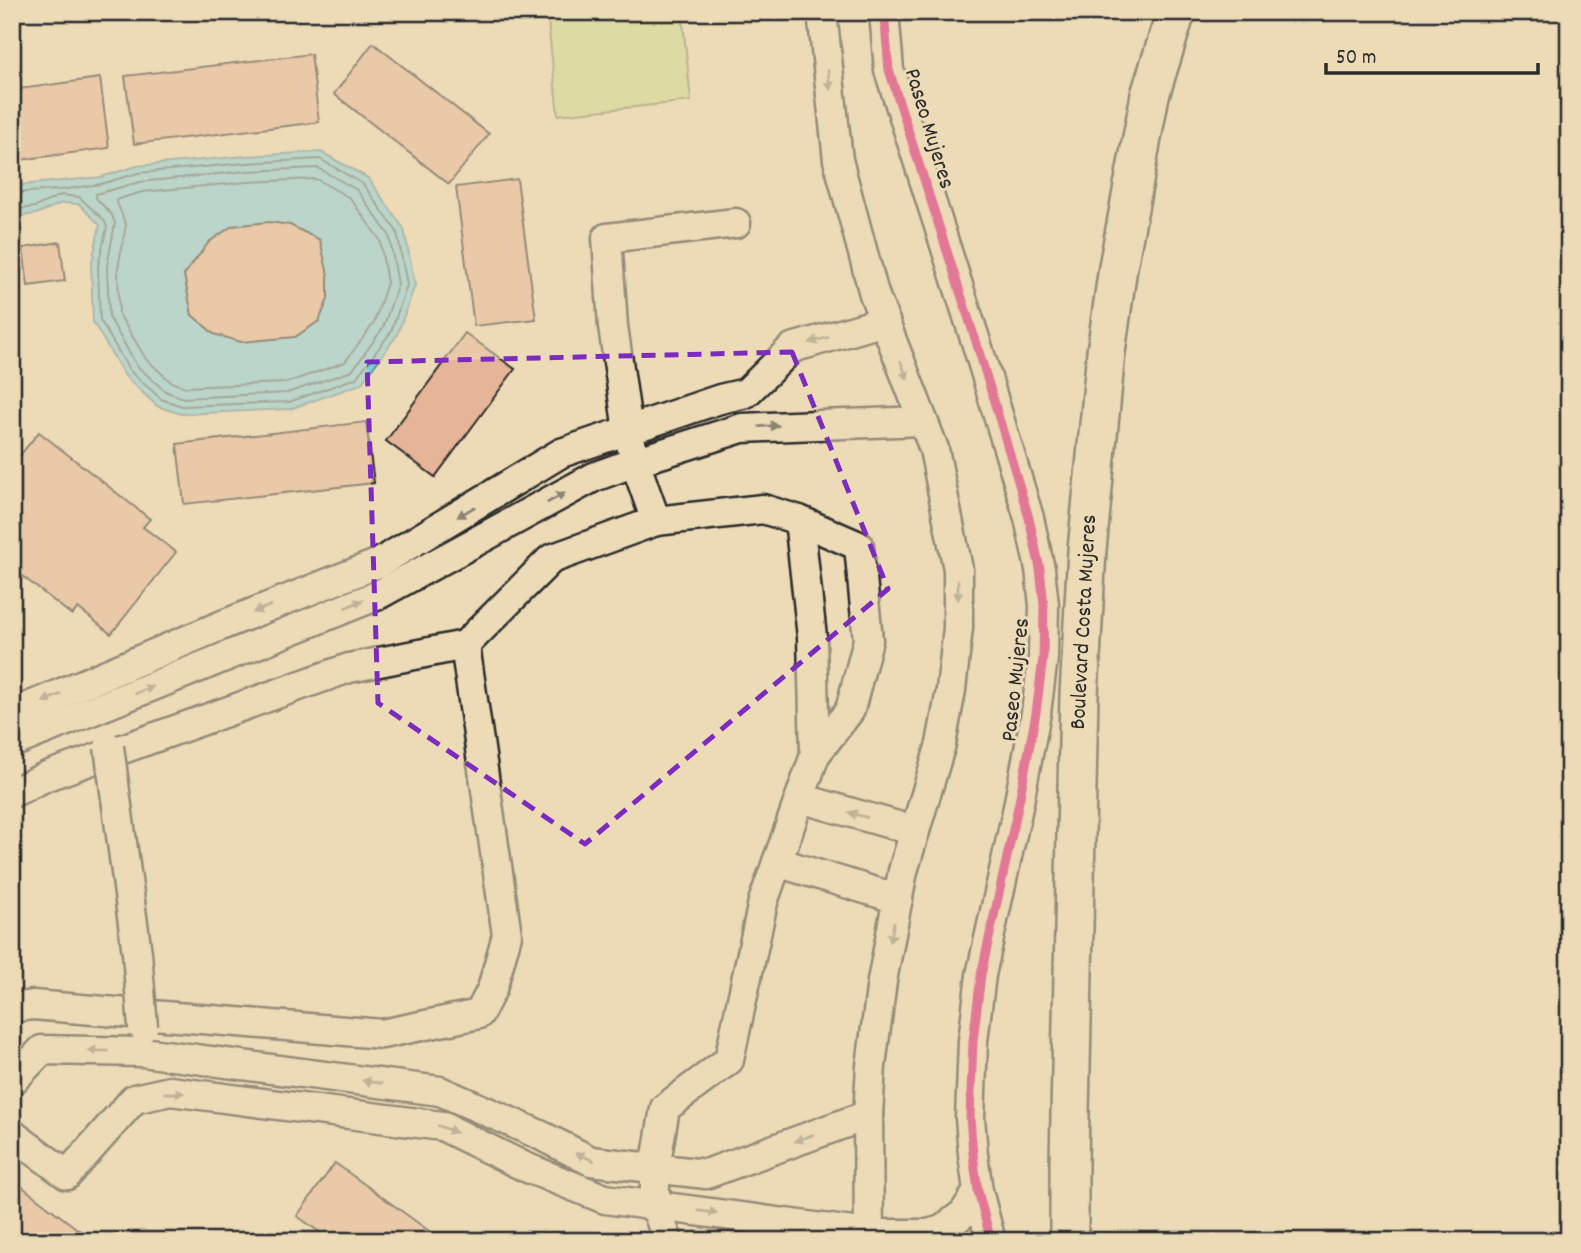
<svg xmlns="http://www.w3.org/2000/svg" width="1581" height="1253" font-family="Dekko,sans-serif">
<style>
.green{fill:#cad98d;stroke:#7a825c;stroke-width:2}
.water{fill:#81cee0;stroke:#5f8d98;stroke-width:2}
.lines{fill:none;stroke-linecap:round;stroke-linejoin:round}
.shore{stroke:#4d6c73;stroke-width:2}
.building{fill:#e6b497;stroke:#2b2b2b;stroke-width:2}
.minor-casing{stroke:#2b2b2b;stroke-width:33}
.major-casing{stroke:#2b2b2b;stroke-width:42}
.minor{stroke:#eddbb8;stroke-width:28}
.major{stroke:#eddbb8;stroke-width:37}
.minor-bridge-casing{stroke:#2b2b2b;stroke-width:33;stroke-linecap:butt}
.minor-bridge{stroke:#eddbb8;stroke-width:28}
.cycleway-casing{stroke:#eddbb8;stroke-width:13}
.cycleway{stroke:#d6006c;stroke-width:9}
.oneway{fill:#8c8372}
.marked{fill:none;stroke:#7b2cbf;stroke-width:5;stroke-dasharray:14 9;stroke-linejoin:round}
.labels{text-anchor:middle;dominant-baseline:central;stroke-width:6;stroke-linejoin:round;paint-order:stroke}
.street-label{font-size:23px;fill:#2b2b2b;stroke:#eddbb8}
</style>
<rect width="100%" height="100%" fill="#eddbb8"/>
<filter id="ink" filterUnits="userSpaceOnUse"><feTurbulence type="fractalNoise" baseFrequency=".0143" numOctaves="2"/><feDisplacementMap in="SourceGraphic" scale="14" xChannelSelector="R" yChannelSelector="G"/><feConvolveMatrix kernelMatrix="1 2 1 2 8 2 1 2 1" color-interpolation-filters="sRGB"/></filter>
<g filter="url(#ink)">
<path class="green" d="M547 12H682L691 101 558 115Z"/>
<path class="water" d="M321 152 368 178 404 229 415 285 397 335 361 384 290 409 181 414 157 406 125 376 93 322 91 266 100 225 79 204 62 203 36 214 12 217V186L101 177 137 166 245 156Z"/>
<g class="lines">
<g class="shore">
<path d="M318 168 357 190 389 235 398 284 383 328 352 371 287 393 183 398 165 391 137 366 109 317 107 267 115 223 112 215 96 198V194L140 182 247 171Z"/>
<path d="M316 179 350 198 380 240 387 283 374 323 345 362 286 383 185 387 171 382 146 359 119 314 118 268 126 225 116 200 142 192 247 182Z"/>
<path d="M12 193 60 190 101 184 138 173 246 163 320 159 363 184 397 232 407 285 391 332 356 378 289 402 182 406 161 399 130 371 100 320 98 266 107 227 104 220 79 197 61 195 35 207 12 210"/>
</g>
</g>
<g class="building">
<path d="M373 43 489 134 449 184 334 94Z"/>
<path d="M311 54 319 122 134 144 125 76Z"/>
<path d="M100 78 109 148 12 161V90Z"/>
<path d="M517 179 536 319 474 326 456 187Z"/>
<path d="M269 222 290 225 320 240 328 275V299L319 321 295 337 241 342 214 334 192 315 184 275 209 242 232 226Z"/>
<path d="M60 242 65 281 28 286 23 248Z"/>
<path d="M465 333 515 369 435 477 386 441Z"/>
<path d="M366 422 374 483 184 504 177 444Z"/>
<path d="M39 432 150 519 143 527 176 552 111 634 78 608 72 615 12 568V465Z"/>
<path d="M335 1163 443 1241H332L297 1216Z"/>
<path d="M12 1179 93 1241H12Z"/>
</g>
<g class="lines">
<defs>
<g id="minor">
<path d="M822 12 838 160 874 294 934 449 958 569V628L951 690 941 744 903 871 882 981 871 1066 868 1115 869 1241"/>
<path d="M884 12 889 70 978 348 1029 518 1040 569 1044 605 1043 658 1036 713 1018 807 981 975 973 1041 970 1118 973 1154 978 1191 991 1241"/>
<path d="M799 520 812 637 815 755"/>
<path d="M12 714 225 624 379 563 561 453 720 399 746 393 792 348 885 321"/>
<path d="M12 743 376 596 594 477 635 462 742 428 923 421"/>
<path d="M12 793 47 776 349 668 465 645 551 559 656 521"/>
<path d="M800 798 915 831"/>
<path d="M777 862 898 899"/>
<path d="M12 1008 33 1005 382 1034 479 1014 492 989 507 935 465 645"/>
<path d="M12 1081 42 1050 142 1052 440 1091 540 1135 591 1161 706 1174 868 1115"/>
<path d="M12 1134 67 1175 134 1099 170 1091 442 1126 525 1167 605 1199 868 1234H928L942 1230 964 1213 978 1191"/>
<path d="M668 1241 655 1205V1168L665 1108 729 1060 763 902 815 755 850 710 868 640 859 546 799 520 763 509 656 521 635 462 628 431 613 326 607 238 736 223"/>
</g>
<path id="major" d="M1069 1241V1161L1079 695 1087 550 1106 352 1118 267 1150 95 1176 12"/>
</defs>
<use href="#minor" class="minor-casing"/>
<use href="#major" class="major-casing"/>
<use href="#minor" class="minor"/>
<use href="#major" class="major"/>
<defs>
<path id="minor-bridge" d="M109 747 137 953 143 1027"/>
</defs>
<use href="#minor-bridge" class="minor-bridge-casing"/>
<use href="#minor-bridge" class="minor-bridge"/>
<defs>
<path id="cycleway" d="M884 12 889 70 978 348 1029 518 1040 569 1044 605 1043 658 1036 713 1018 807 981 975 973 1041 970 1118 973 1154 978 1191 991 1241"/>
</defs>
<use href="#cycleway" class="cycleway-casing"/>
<use href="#cycleway" class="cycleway"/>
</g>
<defs><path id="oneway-solid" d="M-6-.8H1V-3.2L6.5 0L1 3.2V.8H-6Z" transform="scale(1.75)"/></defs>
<g class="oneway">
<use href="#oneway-solid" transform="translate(829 80) rotate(84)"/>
<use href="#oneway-solid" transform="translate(819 340) rotate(164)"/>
<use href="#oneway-solid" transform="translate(904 370) rotate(69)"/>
<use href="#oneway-solid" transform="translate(769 426) rotate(-3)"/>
<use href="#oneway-solid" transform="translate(556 498) rotate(-29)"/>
<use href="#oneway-solid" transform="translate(466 512) rotate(149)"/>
<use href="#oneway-solid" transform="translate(958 590) rotate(90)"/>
<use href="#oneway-solid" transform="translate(354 604) rotate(-22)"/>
<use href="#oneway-solid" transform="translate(262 609) rotate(158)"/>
<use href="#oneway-solid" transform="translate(144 690) rotate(-22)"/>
<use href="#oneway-solid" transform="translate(52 698) rotate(157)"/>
<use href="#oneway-solid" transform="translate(858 815) rotate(-164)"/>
<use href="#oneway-solid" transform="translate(892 932) rotate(101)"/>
<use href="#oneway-solid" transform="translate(98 1051) rotate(-179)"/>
<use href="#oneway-solid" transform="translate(372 1082) rotate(-173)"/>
<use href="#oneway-solid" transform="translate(174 1093)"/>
<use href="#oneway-solid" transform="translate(447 1129) rotate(21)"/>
<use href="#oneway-solid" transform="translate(804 1138) rotate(160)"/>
<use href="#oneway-solid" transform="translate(585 1157) rotate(-157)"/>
<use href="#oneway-solid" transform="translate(708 1212) rotate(8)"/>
</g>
</g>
<path d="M0 0H1581V1253H0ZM792 352 888 589 585 844 378 703 367 362Z" fill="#eddbb8" fill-opacity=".55" fill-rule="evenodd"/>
<path class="marked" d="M792 352 888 589 585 844 378 703 367 362Z"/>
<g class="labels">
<g class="street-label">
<text transform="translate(928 129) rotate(73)">Paseo Mujeres</text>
<text transform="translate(1085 622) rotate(-87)">Boulevard Costa Mujeres</text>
<text transform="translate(1017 680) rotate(-84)">Paseo Mujeres</text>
</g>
</g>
<rect width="1581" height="1253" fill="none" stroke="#eddbb8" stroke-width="42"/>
<rect x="21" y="21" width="1539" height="1211" fill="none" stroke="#2b2b2b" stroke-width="2.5" filter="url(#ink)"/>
<path d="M1326 63v10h212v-10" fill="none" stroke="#2b2b2b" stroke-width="3.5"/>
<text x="1336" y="63" font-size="21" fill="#2b2b2b" stroke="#eddbb8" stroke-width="5" paint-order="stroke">50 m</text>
</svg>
